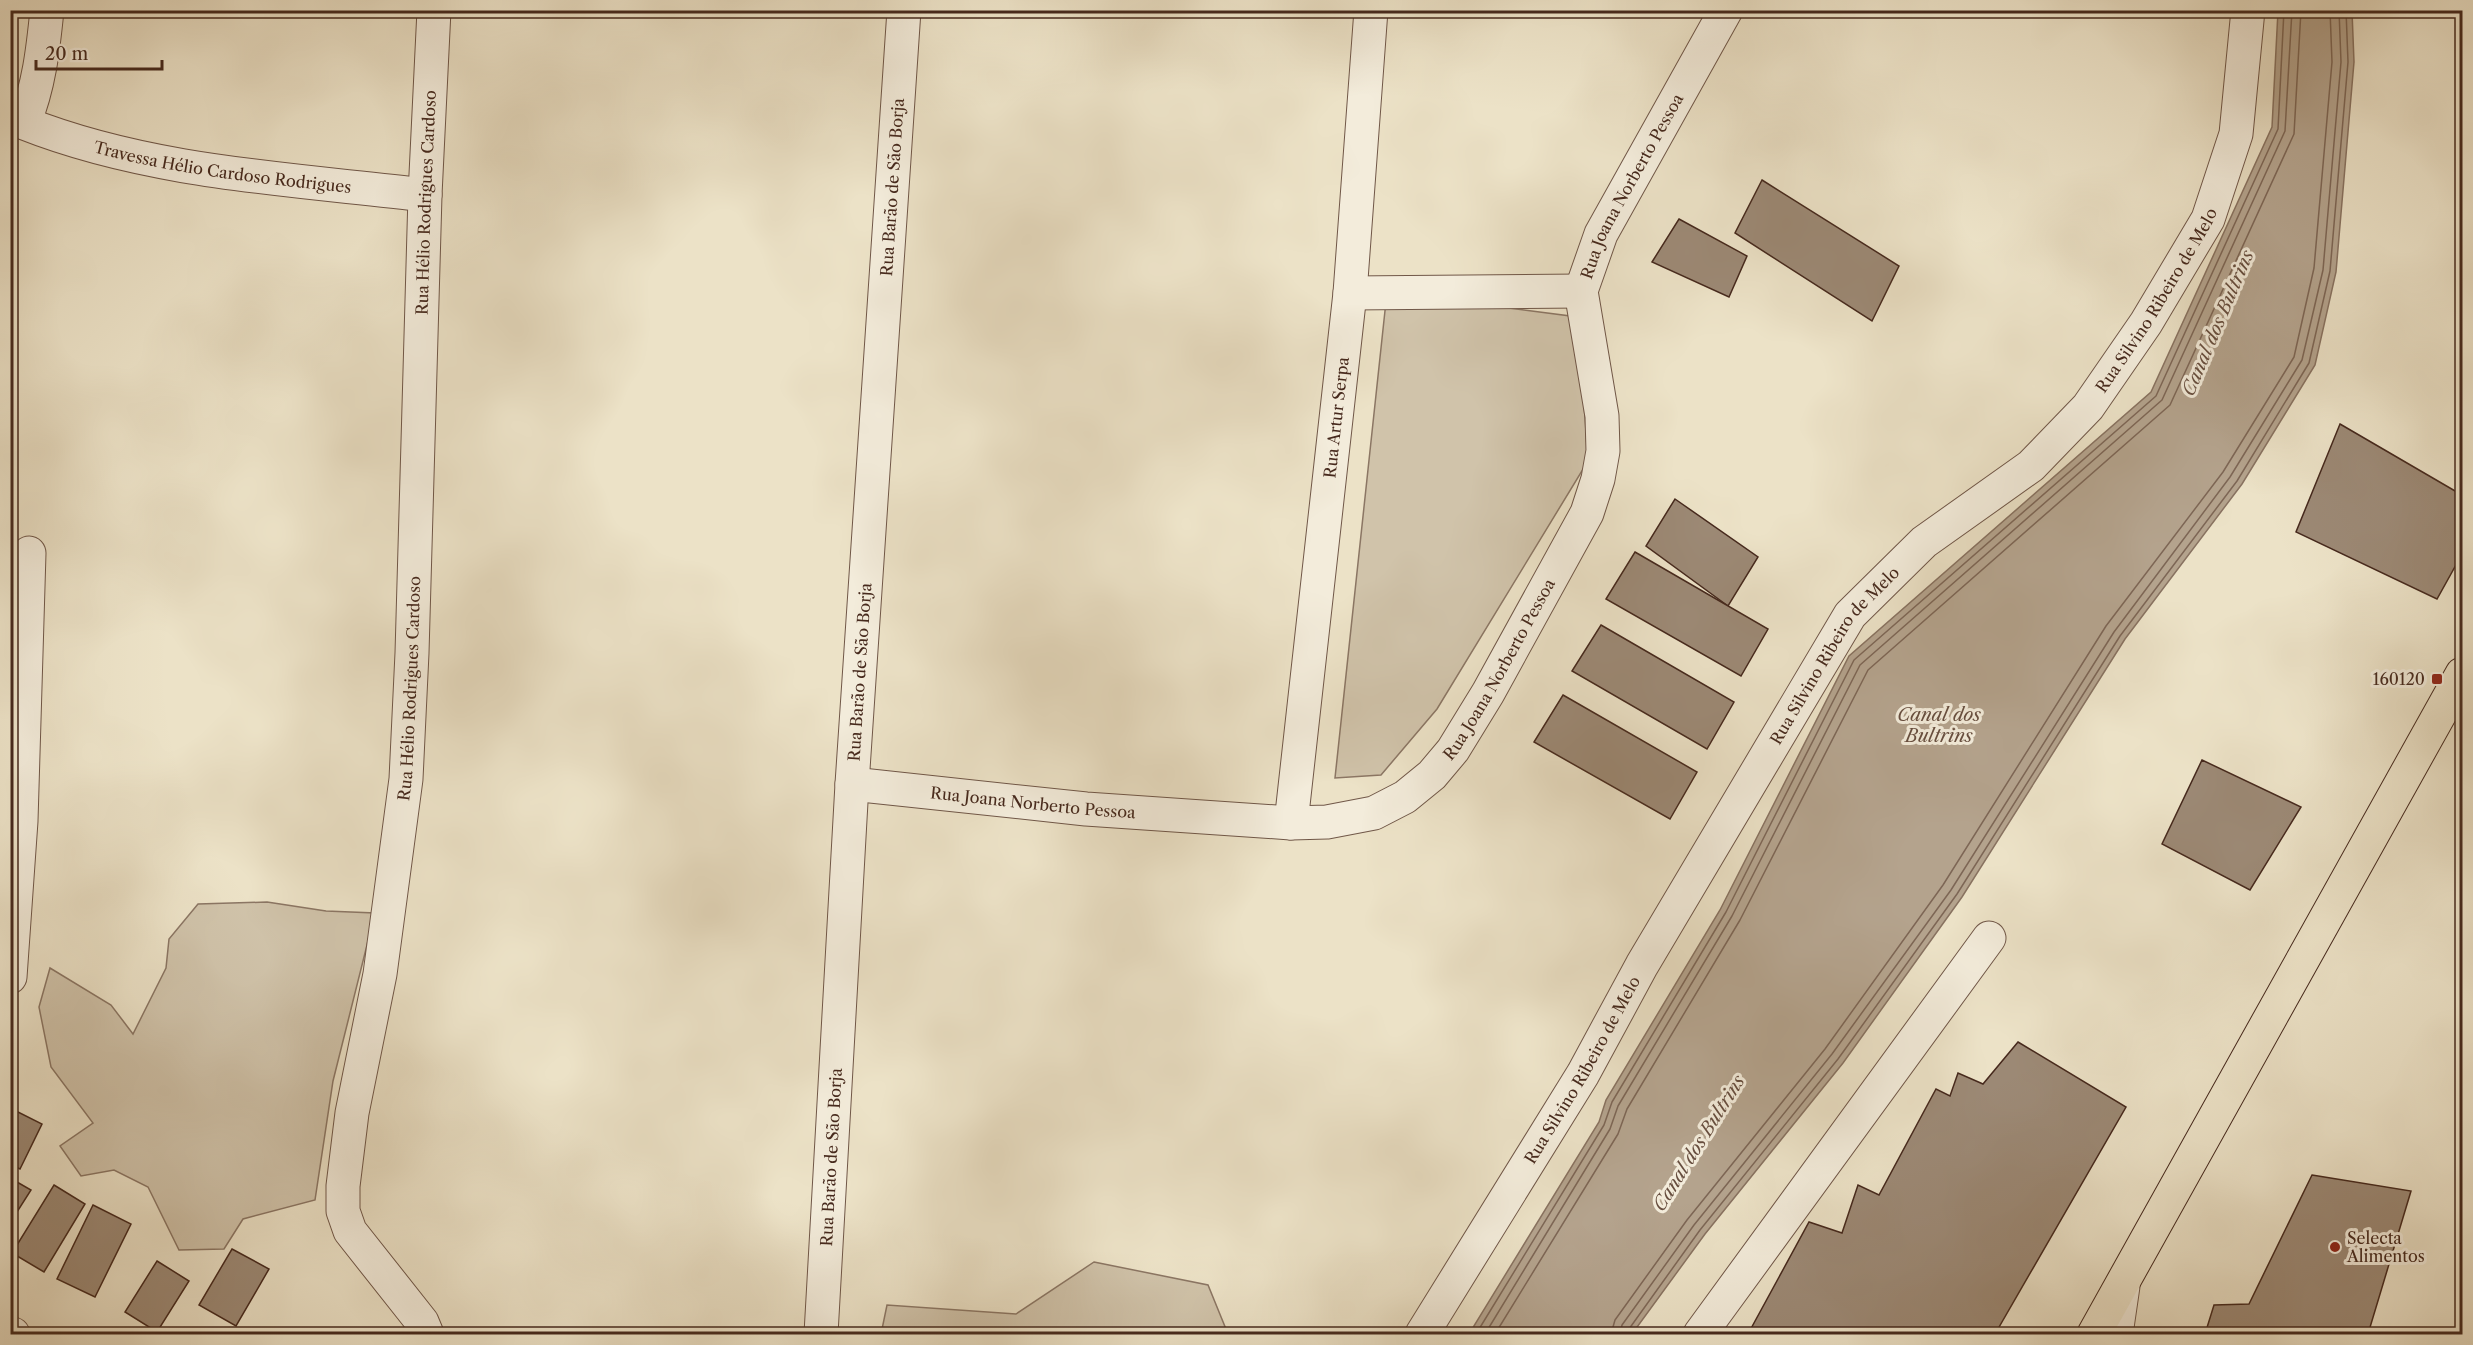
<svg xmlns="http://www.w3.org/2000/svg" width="2473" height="1345" font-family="'Libre Caslon Text',serif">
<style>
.green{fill:#d0c3aa;stroke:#8b7664;stroke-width:1.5}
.water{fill:#b4a38d;stroke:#887260;stroke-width:1.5}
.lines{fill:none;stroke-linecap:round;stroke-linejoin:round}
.shore{stroke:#7d6655;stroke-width:1.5}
.building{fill:#9c8975;stroke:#46291d;stroke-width:1.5}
.minor-casing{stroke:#705748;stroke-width:35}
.major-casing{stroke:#46291d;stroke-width:35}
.minor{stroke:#f3ecdb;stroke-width:33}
.major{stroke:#ece2c7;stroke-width:33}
.poi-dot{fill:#8f2418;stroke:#f3ecdb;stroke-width:2}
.labels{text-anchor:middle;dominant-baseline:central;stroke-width:6;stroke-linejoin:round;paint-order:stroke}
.street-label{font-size:16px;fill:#46291d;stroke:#f3ecdb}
.poi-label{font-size:16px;fill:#46291d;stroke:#f3ecdb;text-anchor:end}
.water-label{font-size:18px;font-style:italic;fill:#674e3f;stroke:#f3ecdb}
</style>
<rect width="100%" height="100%" fill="#ece2c7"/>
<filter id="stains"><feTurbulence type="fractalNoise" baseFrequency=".00333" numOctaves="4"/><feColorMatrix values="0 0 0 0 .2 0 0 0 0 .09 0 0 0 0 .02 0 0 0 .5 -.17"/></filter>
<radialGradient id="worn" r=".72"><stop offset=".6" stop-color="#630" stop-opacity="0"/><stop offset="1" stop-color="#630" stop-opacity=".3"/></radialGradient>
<g class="green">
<path d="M1387 292 1578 317 1588 461 1437 709 1381 775 1335 778Z"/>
<path d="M267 902 326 911 375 913 333 1081 315 1200 243 1219 224 1249 179 1250 148 1187 114 1170 81 1176 60 1146 93 1123 51 1067 39 1007 50 968 111 1005 133 1034 166 968 169 939 198 904Z"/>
<path d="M1094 1262 1208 1285 1228 1334H881L887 1305 1016 1314Z"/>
</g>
<path class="water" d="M2278 11H2352L2354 62 2336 272 2315 365 2242 484 2125 639 1962 897 1843 1063 1705 1234 1632 1334H1469L1599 1122 1606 1100 1720 910 1849 656 2151 392 2272 127Z"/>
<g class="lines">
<g class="shore">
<path d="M1476 1334 1604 1125 1612 1102 1726 912 1854 660 2156 396 2278 129 2284 10"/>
<path d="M1485 1334 1610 1129 1618 1106 1732 916 1860 665 2162 400 2285 131 2292 10"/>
<path d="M1495 1334 1618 1134 1627 1109 1740 920 1868 670 2170 405 2294 134 2301 10"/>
<path d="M1611 1334 1615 1320 1687 1220 1825 1049 1943 885 2106 626 2223 472 2294 357 2314 268 2332 62 2330 10"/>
<path d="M1620 1334 1622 1325 1694 1225 1832 1054 1951 890 2114 632 2230 477 2302 360 2323 270 2341 62 2339 10"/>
<path d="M1627 1334 1629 1329 1700 1230 1838 1059 1957 894 2120 636 2237 481 2309 363 2330 271 2348 62 2346 10"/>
</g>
</g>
<g class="building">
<path d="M1762 180 1899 266 1872 321 1735 233Z"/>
<path d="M1679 219 1747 256 1729 297 1652 262Z"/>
<path d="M2340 424 2462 495V554L2437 599 2296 532Z"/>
<path d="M1675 499 1758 557 1728 606 1646 546Z"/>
<path d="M1635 552 1768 629 1741 676 1606 599Z"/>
<path d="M1601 625 1734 702 1707 749 1572 671Z"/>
<path d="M1563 695 1697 772 1670 819 1534 742Z"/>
<path d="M2202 760 2301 807 2250 890 2162 844Z"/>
<path d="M2018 1042 2126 1107 1995 1334H1748L1809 1222 1842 1233 1858 1185 1879 1195 1936 1089 1950 1096 1958 1073 1983 1084Z"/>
<path d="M10 1108 42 1124 20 1169 10 1164Z"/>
<path d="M2312 1175 2411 1191 2368 1334H2205L2214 1305 2249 1304Z"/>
<path d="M10 1178 31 1190 10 1223Z"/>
<path d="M54 1185 85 1204 44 1272 12 1253Z"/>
<path d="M93 1205 131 1224 95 1297 57 1279Z"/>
<path d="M232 1249 269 1269 236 1326 199 1305Z"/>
<path d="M157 1261 189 1281 157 1332 125 1312Z"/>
</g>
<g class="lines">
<defs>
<g id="minor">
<path id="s1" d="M47 10C43 50 39 86 24 123 150 173 291 179 425 195"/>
<path d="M1350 293 1581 291"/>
<path id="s2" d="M852 784 1086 809 1291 823 1327 822 1374 813 1405 797 1432 775 1453 750 1488 693 1587 513 1598 479 1603 451 1602 416 1581 291 1601 234 1726 10"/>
<path id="s3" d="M1291 823 1350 293 1371 10"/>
<path d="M10 977 21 821 29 553"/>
<path d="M10 1333 13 1334"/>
<path id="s4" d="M427 1334 422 1322 350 1231 343 1211V1186L352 1113 380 974 406 779 412 653 425 195 434 10"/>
<path id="s5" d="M821 1334 852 784 904 10"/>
<path id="s6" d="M1422 1334 1583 1074 1642 965 1850 615 1924 542 2031 466 2088 407 2146 323 2208 219 2236 134 2248 10"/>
<path d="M1700 1334 1989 938"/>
<path d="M2116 1334 2123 1286"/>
</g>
<path id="major" d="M2094 1334 2462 674"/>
</defs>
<use href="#minor" class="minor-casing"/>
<use href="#major" class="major-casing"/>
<use href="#minor" class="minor"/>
<use href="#major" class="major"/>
</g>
<g class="poi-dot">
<rect x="2431" y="673" width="12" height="12" rx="3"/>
<circle cx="2335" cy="1247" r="6"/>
</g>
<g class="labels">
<g class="street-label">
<text stroke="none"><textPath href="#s1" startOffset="320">Travessa Hélio Cardoso Rodrigues</textPath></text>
<text stroke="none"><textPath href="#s2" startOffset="1242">Rua Joana Norberto Pessoa</textPath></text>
<text stroke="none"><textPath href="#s5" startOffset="1149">Rua Barão de São Borja</textPath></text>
<text stroke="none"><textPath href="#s4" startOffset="1164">Rua Hélio Rodrigues Cardoso</textPath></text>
<text stroke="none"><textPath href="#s6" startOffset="1281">Rua Silvino Ribeiro de Melo</textPath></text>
<text stroke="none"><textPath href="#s3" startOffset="408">Rua Artur Serpa</textPath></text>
<text stroke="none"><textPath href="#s6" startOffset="795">Rua Silvino Ribeiro de Melo</textPath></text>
<text stroke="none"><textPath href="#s2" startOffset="720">Rua Joana Norberto Pessoa</textPath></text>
<text stroke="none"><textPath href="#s5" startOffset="663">Rua Barão de São Borja</textPath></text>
<text stroke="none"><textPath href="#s4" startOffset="678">Rua Hélio Rodrigues Cardoso</textPath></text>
<text stroke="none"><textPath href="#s2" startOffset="182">Rua Joana Norberto Pessoa</textPath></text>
<text stroke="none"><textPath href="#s6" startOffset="309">Rua Silvino Ribeiro de Melo</textPath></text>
<text stroke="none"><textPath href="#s5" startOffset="177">Rua Barão de São Borja</textPath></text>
</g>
<g class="poi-label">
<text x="2425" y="679">160120</text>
<text x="2347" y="1238" text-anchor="start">Selecta<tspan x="2347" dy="18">Alimentos</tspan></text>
</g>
<g class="water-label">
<text transform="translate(2218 323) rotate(-67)">Canal dos Bultrins</text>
<text x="1939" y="715">Canal dos<tspan x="1939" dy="21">Bultrins</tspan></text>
<text transform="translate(1699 1143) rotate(-58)">Canal dos Bultrins</text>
</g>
</g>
<rect width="2473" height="1345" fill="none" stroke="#ece2c7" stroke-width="36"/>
<rect x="12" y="12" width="2449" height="1321" fill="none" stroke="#46291d" stroke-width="3"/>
<rect x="18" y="18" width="2437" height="1309" fill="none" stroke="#46291d" stroke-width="1.5"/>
<path d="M36 60v9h126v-9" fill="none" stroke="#46291d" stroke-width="3"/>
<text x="45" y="60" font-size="18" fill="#46291d" stroke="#f3ecdb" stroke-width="4.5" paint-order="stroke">20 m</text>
<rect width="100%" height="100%" filter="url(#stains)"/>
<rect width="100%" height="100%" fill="url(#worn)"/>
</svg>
